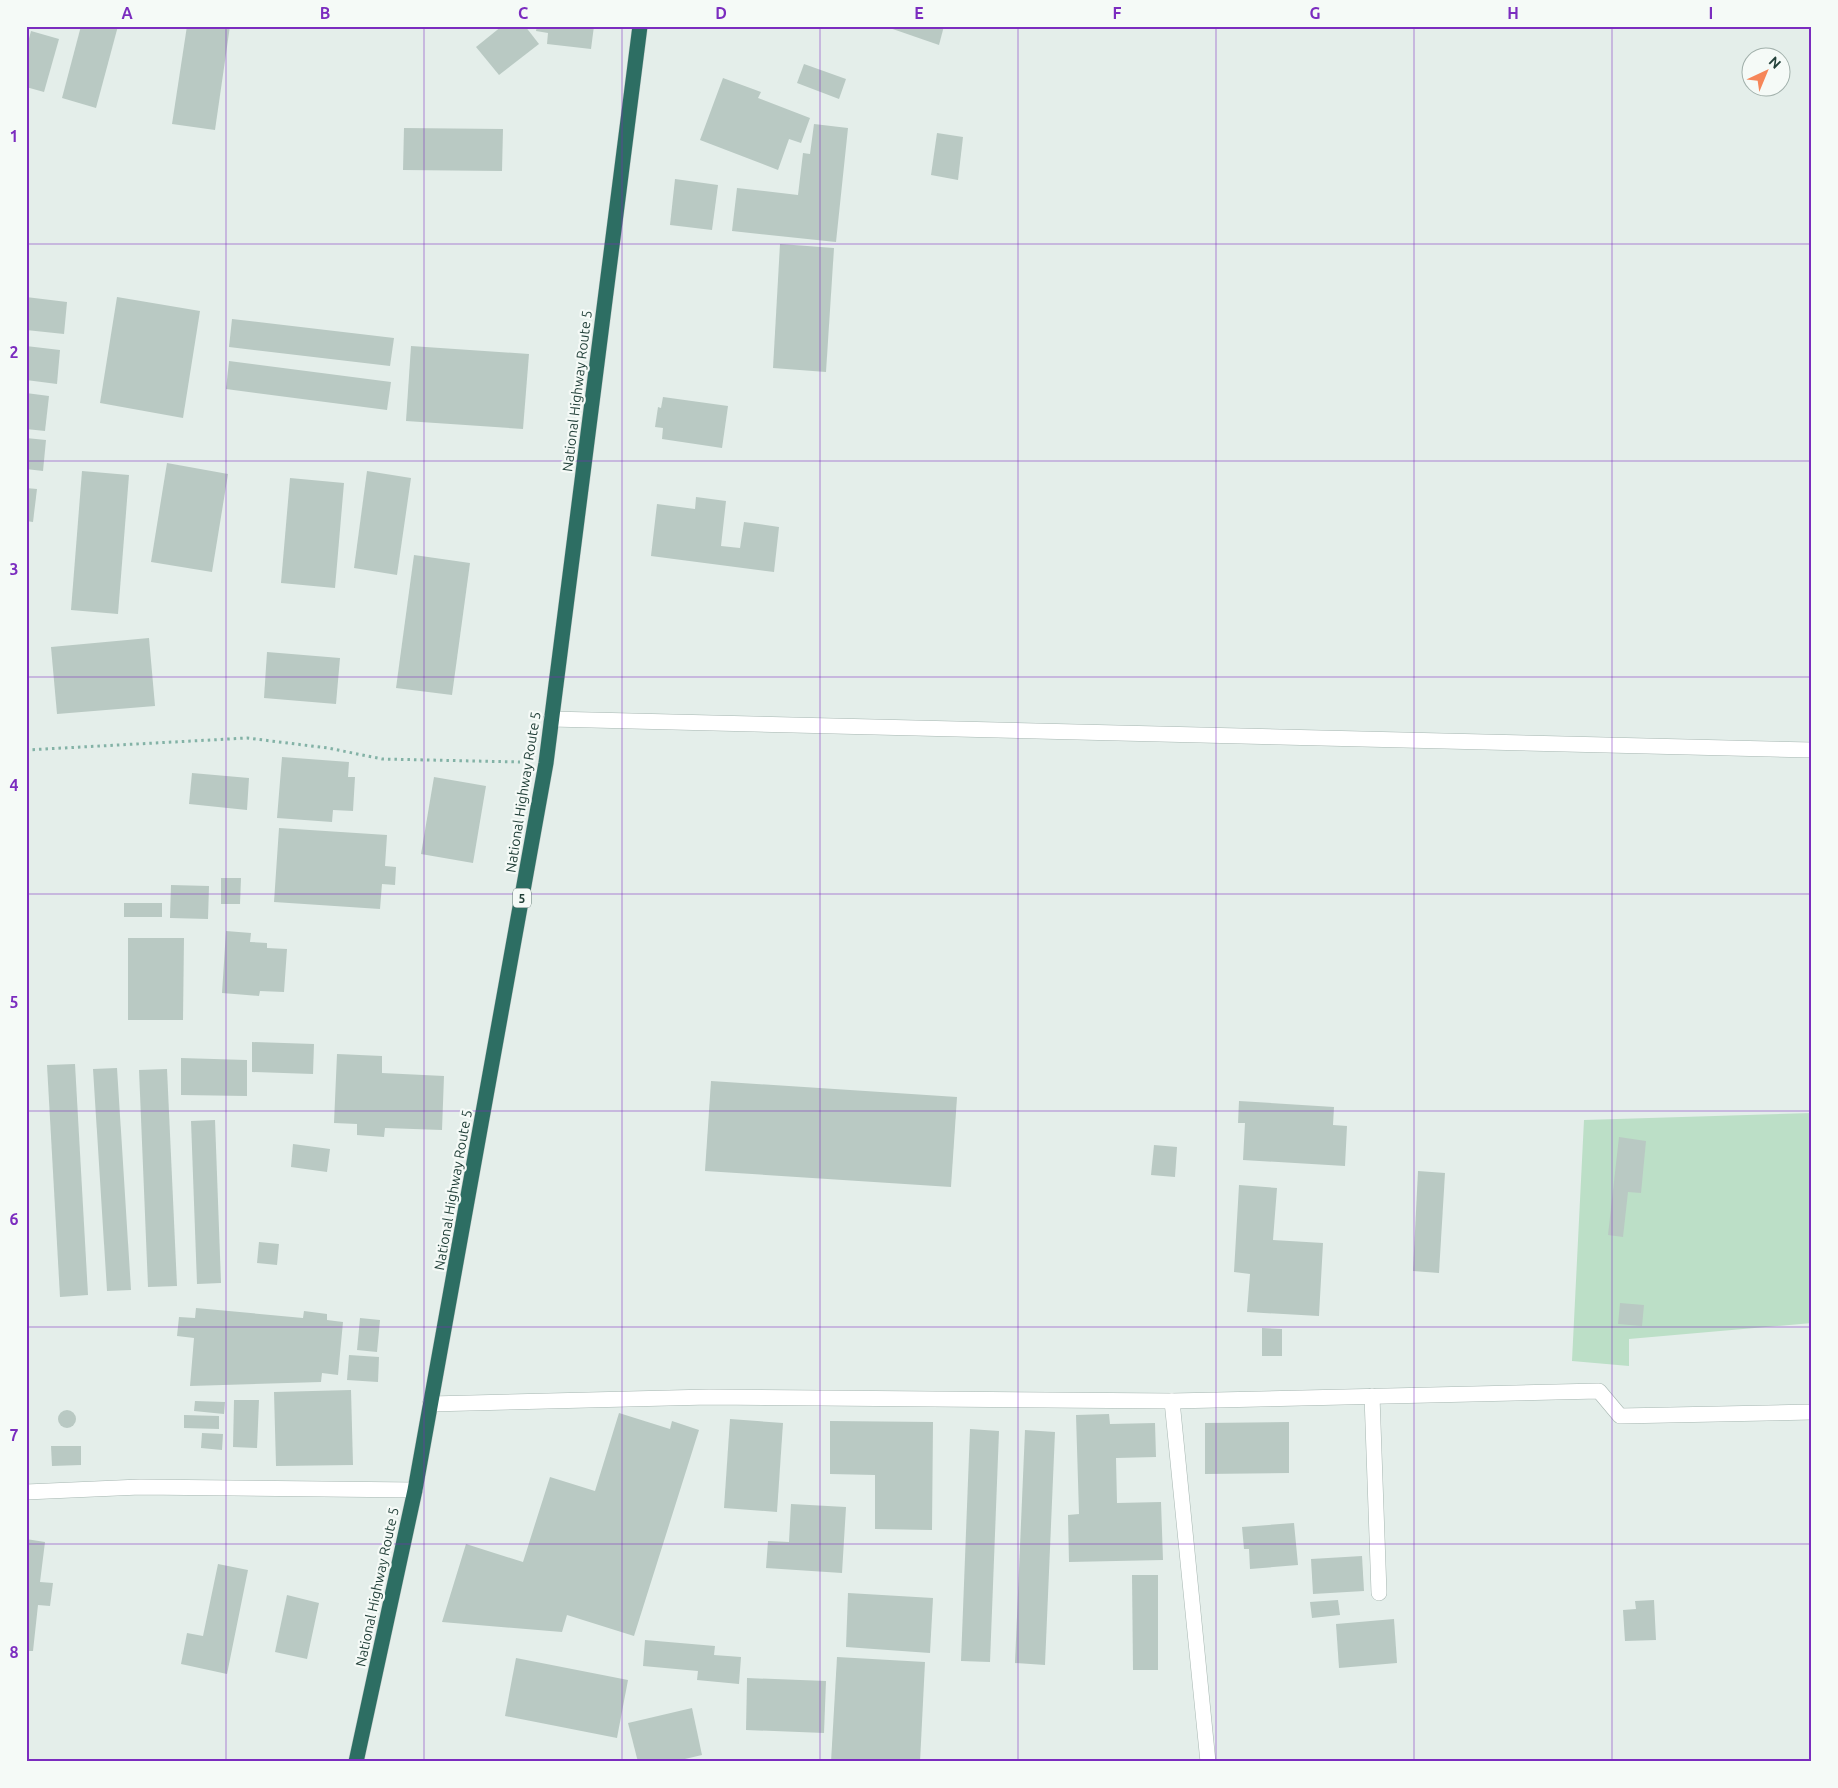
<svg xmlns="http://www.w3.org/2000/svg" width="1838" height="1788" font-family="Ubuntu,sans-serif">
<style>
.green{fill:#bcdfc7}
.building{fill:#b9c9c3}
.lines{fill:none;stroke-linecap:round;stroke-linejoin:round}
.lane-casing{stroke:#a6b6b1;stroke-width:16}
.street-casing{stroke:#a6b6b1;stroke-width:16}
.highway-casing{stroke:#c1cac8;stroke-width:16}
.path{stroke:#83b2a6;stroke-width:3;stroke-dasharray:2.5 4;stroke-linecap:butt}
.lane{stroke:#fff;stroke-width:15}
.street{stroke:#fff;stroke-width:15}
.highway{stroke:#2d6e63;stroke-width:15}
.grid{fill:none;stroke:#7b2cbf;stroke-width:1;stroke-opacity:0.55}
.labels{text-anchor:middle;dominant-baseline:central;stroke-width:4.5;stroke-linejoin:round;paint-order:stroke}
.shield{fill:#f5faf7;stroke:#617872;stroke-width:1}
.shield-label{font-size:12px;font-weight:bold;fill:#224039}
.street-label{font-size:14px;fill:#224039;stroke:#f5faf7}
.neatline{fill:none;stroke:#7b2cbf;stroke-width:2}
.grid-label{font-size:16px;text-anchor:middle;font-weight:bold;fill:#7b2cbf}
</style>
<rect width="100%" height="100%" fill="#e4eeea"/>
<path class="green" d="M1812 1113V1323L1629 1339V1366L1572 1361 1584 1120Z"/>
<g class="building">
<path d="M81 26H118L96 108 62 98Z"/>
<path d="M187 26H230L215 130 172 124Z"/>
<path d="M502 26H525L539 44 499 75 476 47Z"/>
<path d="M537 26H594L591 49 547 44 548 33 536 31Z"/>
<path d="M884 26H944L939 45Z"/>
<path d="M31 31 59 39 44 92 26 87V50Z"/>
<path d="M804 64 846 79 839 99 797 83Z"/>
<path d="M723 78 761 92 758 98 810 118 801 143 789 139 778 170 700 140Z"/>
<path d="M814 124 848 128 836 242 732 231 737 188 798 195 803 153 810 154Z"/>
<path d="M404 128 503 129 502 171 403 170Z"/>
<path d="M937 133 963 137 958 180 931 175Z"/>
<path d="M675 179 718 185 712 230 670 225Z"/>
<path d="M780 244 834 248 826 372 773 368Z"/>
<path d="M26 297 67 302 64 334 26 330Z"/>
<path d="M117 297 200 311 183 418 100 403Z"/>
<path d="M232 319 394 338 390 366 229 347Z"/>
<path d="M26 346 60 350 57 384 26 380Z"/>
<path d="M411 346 529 354 523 429 406 421Z"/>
<path d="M229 361 391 382 387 410 226 389Z"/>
<path d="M26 393 49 396 45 431 26 429Z"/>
<path d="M663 397 728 406 722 448 662 439 663 428 655 427 658 407 661 408Z"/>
<path d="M26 438 46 440 43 471 26 469Z"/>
<path d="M167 463 228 474 212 572 151 562Z"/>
<path d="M82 471 129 475 118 614 71 610Z"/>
<path d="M367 471 411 478 397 575 354 568Z"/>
<path d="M290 478 344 483 335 588 281 583Z"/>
<path d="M26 488 37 489 33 522 26 521Z"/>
<path d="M696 497 726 501 721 546 740 548 744 522 779 527 774 572 651 556 657 504 695 509Z"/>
<path d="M414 555 470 563 452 695 396 688Z"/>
<path d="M149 638 155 706 57 714 51 647Z"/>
<path d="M267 652 340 658 336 704 264 698Z"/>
<path d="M282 757 349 762 348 777H355L353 811 333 810 332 822 277 818Z"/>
<path d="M192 773 249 778 247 810 189 804Z"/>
<path d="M434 777 486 786 473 863 421 854Z"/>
<path d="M279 828 387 835 385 866 396 867 395 885 382 884 380 909 274 902Z"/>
<path d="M221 878H241L240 904H221Z"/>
<path d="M171 885 209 886 208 919 170 918Z"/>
<rect x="124" y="903" width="38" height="14"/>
<path d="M226 931 251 933 250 942 267 943V948L287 949 284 992 260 991 259 996 222 993Z"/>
<path d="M128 938H184L183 1020H128Z"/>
<path d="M252 1042 314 1044 313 1074 252 1072Z"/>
<path d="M337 1054 382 1056V1073L444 1076 442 1130 385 1128 384 1137 357 1135V1124L334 1123Z"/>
<path d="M181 1058 247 1060V1096L181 1095Z"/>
<path d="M75 1064 88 1295 60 1297 47 1065Z"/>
<path d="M117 1068 131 1290 107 1291 93 1069Z"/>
<path d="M167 1069 177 1286 148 1287 139 1070Z"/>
<path d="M711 1081 957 1097 951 1187 705 1171Z"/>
<path d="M1239 1101 1334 1107 1333 1125 1347 1126 1345 1166 1243 1160 1245 1123H1238Z"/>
<path d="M215 1120 221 1283 197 1284 191 1121Z"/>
<path d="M1619 1137 1646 1141 1641 1193 1628 1192 1623 1237 1608 1235Z"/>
<path d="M293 1144 330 1149 327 1172 291 1167Z"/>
<path d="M1154 1145 1177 1147 1175 1177 1151 1175Z"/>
<path d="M1418 1171 1445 1173 1439 1273 1413 1271Z"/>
<path d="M1239 1185 1277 1188 1273 1240 1323 1243 1319 1316 1247 1312 1250 1274 1234 1272Z"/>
<path d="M259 1242 279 1244 277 1265 257 1263Z"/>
<path d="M1620 1303 1644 1305 1642 1326 1618 1324Z"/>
<path d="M196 1308 303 1318 304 1311 327 1314V1320L343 1322 338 1375 322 1373 321 1382 190 1386 194 1338 177 1336 179 1317 195 1318Z"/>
<path d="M360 1318 380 1320 377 1352 357 1350Z"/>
<path d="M1262 1328 1282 1329V1356H1262Z"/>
<path d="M349 1355 379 1357 378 1382 347 1380Z"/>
<path d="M351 1390 353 1465 276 1466 274 1392Z"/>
<path d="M234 1400H259L257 1448 233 1447Z"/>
<path d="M195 1401 225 1402 224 1414 194 1411Z"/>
<circle cx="67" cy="1419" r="9"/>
<path d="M619 1413 670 1429 672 1421 699 1430 634 1636 567 1615 562 1632 442 1622 466 1544 523 1562 550 1477 595 1491Z"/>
<path d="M1109 1414 1110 1424 1155 1423 1156 1457 1116 1458 1117 1503 1161 1502 1163 1560 1069 1562 1068 1515 1079 1514 1076 1415Z"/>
<path d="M184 1415 219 1416V1429L184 1428Z"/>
<path d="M730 1419 783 1423 777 1512 724 1508Z"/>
<path d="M830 1421 933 1422 932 1530 875 1529V1475L830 1474Z"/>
<path d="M1289 1422V1473L1205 1474V1423Z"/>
<path d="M970 1429 999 1431 990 1662 961 1661Z"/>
<path d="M1025 1430 1055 1432 1045 1665 1015 1663Z"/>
<path d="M202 1433 223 1434 222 1450 201 1448Z"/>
<path d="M51 1446H81V1465L52 1466Z"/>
<path d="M791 1504 846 1507 842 1573 766 1568 768 1541 789 1542Z"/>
<path d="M1294 1523 1298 1565 1250 1569 1249 1549H1244L1242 1527Z"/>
<path d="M26 1539 45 1542 40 1582 53 1583 50 1606 38 1605 33 1651H26Z"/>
<path d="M1362 1556 1364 1591 1313 1594 1311 1559Z"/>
<path d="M218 1564 248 1570 227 1674 181 1664 187 1633 203 1636Z"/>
<path d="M1132 1575H1158V1670H1133Z"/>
<path d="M848 1593 933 1598 930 1653 846 1647Z"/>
<path d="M287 1595 319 1603 307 1659 275 1652Z"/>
<path d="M1338 1600 1340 1615 1312 1618 1310 1602Z"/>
<path d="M1654 1600 1656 1640 1625 1641 1623 1610 1636 1609 1635 1601Z"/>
<path d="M1394 1619 1397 1663 1339 1668 1336 1624Z"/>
<path d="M645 1640 715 1646 714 1655 741 1657 739 1684 697 1680 698 1671 643 1666Z"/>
<path d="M837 1657 925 1662 920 1762H831Z"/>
<path d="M516 1658 628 1680 617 1738 505 1716Z"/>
<path d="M747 1678 826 1681 824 1733 746 1730Z"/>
<path d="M692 1708 702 1755 672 1762H638L628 1723Z"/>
</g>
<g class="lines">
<defs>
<g id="lane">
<path d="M551 719 1812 750"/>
<path d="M1372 1396 1379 1593"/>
</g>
<g id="street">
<path d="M1172 1401 1208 1762"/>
<path d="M430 1404 709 1397 1172 1401 1599 1391 1620 1416 1812 1412"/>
<path d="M26 1492 140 1487 415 1490"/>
</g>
<path id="highway" d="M356 1762 415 1490 546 763 640 26"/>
</defs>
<use href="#lane" class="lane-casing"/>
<use href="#street" class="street-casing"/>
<use href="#highway" class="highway-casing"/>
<path class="path" d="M26 750 247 738 328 748 382 759 520 762"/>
<use href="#lane" class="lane"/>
<use href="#street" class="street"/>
<use href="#highway" class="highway"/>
</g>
<path class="grid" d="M226 26V1762M424 26V1762M622 26V1762M820 26V1762M1018 26V1762M1216 26V1762M1414 26V1762M1612 26V1762M26 244H1812M26 461H1812M26 677H1812M26 894H1812M26 1111H1812M26 1327H1812M26 1544H1812"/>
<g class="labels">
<rect class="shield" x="513" y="888.5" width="18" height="19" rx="4"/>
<g class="shield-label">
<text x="522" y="898">5</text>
</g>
<g class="street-label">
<text transform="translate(577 391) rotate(-83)">National Highway Route 5</text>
<text transform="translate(523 792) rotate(-81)">National Highway Route 5</text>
<text transform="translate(453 1190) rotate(-80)">National Highway Route 5</text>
<text transform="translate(377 1587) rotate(-78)">National Highway Route 5</text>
</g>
</g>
<rect width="1838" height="1788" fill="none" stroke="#f5faf7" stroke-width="55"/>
<g transform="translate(1766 72) rotate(44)"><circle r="24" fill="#f5faf7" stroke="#a1b0ab"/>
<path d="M0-4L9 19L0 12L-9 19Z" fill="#f68659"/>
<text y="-8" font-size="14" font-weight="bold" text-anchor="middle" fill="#224039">N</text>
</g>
<rect x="28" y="28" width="1782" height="1732" class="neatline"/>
<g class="grid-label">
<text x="127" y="19">A</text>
<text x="325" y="19">B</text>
<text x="523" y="19">C</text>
<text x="721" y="19">D</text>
<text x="919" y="19">E</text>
<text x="1117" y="19">F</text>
<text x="1315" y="19">G</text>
<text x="1513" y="19">H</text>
<text x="1711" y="19">I</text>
<text x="14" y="142">1</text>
<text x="14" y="358">2</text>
<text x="14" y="575">3</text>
<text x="14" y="791">4</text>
<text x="14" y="1008">5</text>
<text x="14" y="1225">6</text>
<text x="14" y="1441">7</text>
<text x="14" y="1658">8</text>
</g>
</svg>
